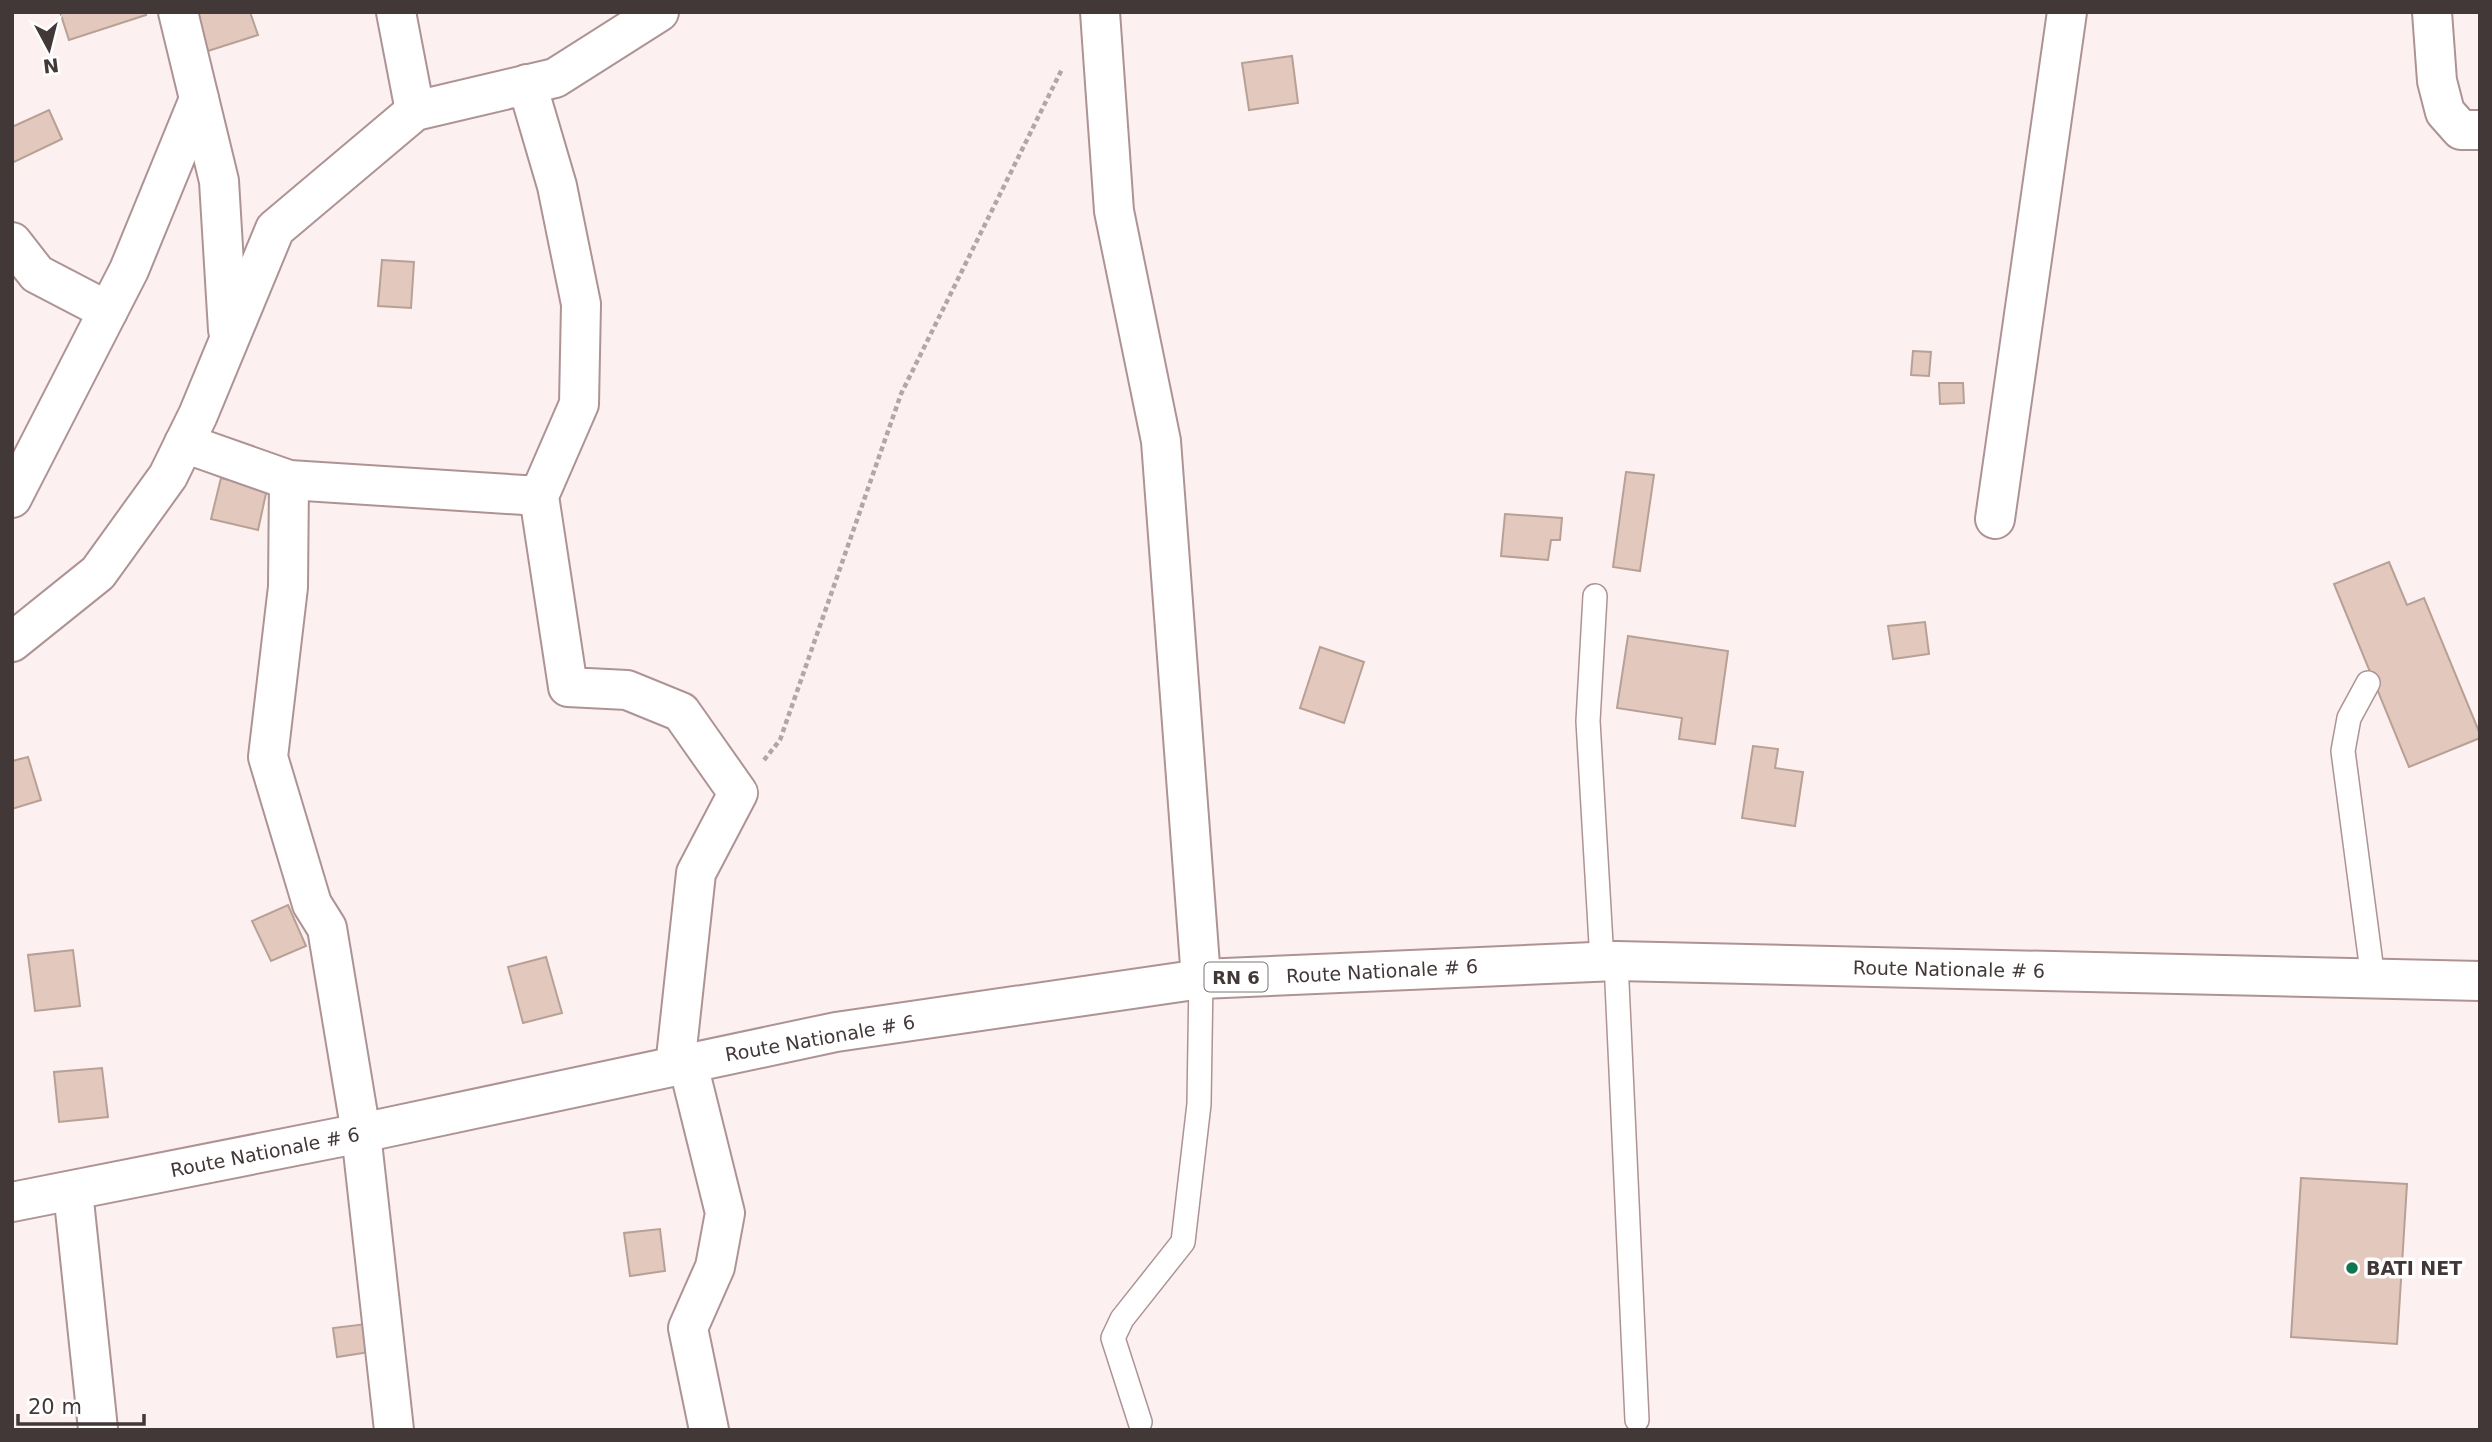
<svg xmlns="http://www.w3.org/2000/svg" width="2492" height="1442" font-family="'DejaVu Sans',sans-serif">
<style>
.building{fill:#e2c8bd;stroke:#b8a095;stroke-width:2}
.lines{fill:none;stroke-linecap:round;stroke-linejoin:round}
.service-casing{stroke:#ae9394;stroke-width:26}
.minor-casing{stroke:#ae9394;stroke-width:42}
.primary-casing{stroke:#ae9394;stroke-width:42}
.path{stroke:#b2a6a6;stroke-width:4.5;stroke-dasharray:5 3.5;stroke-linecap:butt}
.service{stroke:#fff;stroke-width:23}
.minor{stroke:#fff;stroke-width:38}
.primary{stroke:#fff;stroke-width:38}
.poi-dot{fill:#0f774f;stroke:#fff;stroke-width:2.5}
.labels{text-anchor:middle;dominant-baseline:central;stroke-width:7;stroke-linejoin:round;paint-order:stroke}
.shield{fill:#fff;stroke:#7b7474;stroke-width:2}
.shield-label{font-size:18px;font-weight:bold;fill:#433838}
.street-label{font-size:19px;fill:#433838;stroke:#fff}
.poi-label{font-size:19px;font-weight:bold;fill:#433838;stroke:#fff;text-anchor:start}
</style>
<rect width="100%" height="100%" fill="#fcf0f0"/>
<g class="building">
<path d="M60 12H146V15L69 40Z"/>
<path d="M195 12H250L258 35 208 51Z"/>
<path d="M1292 56 1298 103 1249 110 1242 63Z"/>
<path d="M49 110 62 139 12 163V127Z"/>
<path d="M382 260 414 262 411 308 378 306Z"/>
<path d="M1913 351 1931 352 1929 376 1911 375Z"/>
<path d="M1939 383H1963L1964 403 1940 404Z"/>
<path d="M1626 472 1654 475 1640 571 1613 567Z"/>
<path d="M221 478 267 489 258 530 211 519Z"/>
<path d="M1505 514 1562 518 1560 540H1551L1548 560 1501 556Z"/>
<path d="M2389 562 2407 605 2424 598 2480 734V738L2409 767 2334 584Z"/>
<path d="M1925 622 1929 654 1893 659 1888 626Z"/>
<path d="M1628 636 1728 651 1715 744 1679 739 1682 718 1617 708Z"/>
<path d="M1320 647 1364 662 1344 723 1300 708Z"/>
<path d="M1753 746 1778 749 1775 768 1803 772 1795 826 1742 818Z"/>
<path d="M28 757 41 800 12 809V761Z"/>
<path d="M288 905 306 946 271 961 252 921Z"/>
<path d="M73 950 80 1006 35 1011 28 955Z"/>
<path d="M546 957 562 1013 523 1023 508 967Z"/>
<path d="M102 1068 108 1117 59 1122 54 1072Z"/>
<path d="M2301 1178 2407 1184 2397 1344 2291 1337Z"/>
<path d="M660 1229 665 1271 630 1276 624 1233Z"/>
<path d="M366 1324 370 1352 337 1357 333 1328Z"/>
</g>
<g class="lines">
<defs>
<g id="service">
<path d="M1595 596 1588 721 1602 961"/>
<path d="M2368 683 2349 718 2343 751 2373 979"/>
<path d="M1616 961 1637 1420"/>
<path d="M1140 1422 1113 1338 1122 1319 1183 1242 1199 1104 1201 979"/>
</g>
<g id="minor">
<path d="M178 12 219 181 228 330"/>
<path d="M396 12 415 111"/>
<path d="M1100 12 1114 211 1161 441 1201 979"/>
<path d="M2432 12 2437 81 2445 112 2461 130H2480"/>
<path d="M527 84 557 186 581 304 579 404 539 496 568 687 627 690 681 712 738 793 696 873 675 1067"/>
<path d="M12 242 37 274 108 311"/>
<path d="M184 443 289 480 539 496"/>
<path d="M289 480 288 587 268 757 312 904 327 928 361 1133 394 1430"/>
<path d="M12 498 129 270 199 99"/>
<path d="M1995 519 2067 12"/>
<path d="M12 642 98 573 168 476 198 415 275 229 415 111 555 78 659 12"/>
<path d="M688 1064 725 1213 715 1267 688 1328 709 1430"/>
<path d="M73 1191 98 1429"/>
</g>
<path id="primary" d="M12 1202 361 1133 836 1032 1201 979 1616 961 2480 981"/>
</defs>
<use href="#service" class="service-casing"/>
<use href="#minor" class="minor-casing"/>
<use href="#primary" class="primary-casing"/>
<path class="path" d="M764 760 780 740 901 394 1062 69"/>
<use href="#service" class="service"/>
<use href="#minor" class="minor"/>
<use href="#primary" class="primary"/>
</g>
<circle class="poi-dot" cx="2352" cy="1268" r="7"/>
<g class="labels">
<rect class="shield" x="1204.5" y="962.5" width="63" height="29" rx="5"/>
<g class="shield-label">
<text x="1236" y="977">RN 6</text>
</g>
<g class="street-label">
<text transform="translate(1949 969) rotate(1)">Route Nationale # 6</text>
<text transform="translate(1382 971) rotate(-3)">Route Nationale # 6</text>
<text transform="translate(820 1038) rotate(-10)">Route Nationale # 6</text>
<text transform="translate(265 1152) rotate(-11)">Route Nationale # 6</text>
</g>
<g class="poi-label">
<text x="2366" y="1268">BATI NET</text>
</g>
</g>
<rect width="2492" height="1442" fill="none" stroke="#433838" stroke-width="28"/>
<g transform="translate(49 49) rotate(173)" stroke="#ffffff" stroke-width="5" paint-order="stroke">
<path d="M0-5L12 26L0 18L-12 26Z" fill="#433838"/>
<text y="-10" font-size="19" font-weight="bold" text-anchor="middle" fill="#433838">N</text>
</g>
<path d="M18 1414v10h126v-10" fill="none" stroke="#433838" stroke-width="3.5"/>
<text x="28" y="1414" font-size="21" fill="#433838" stroke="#ffffff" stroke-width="5" paint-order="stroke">20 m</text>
</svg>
